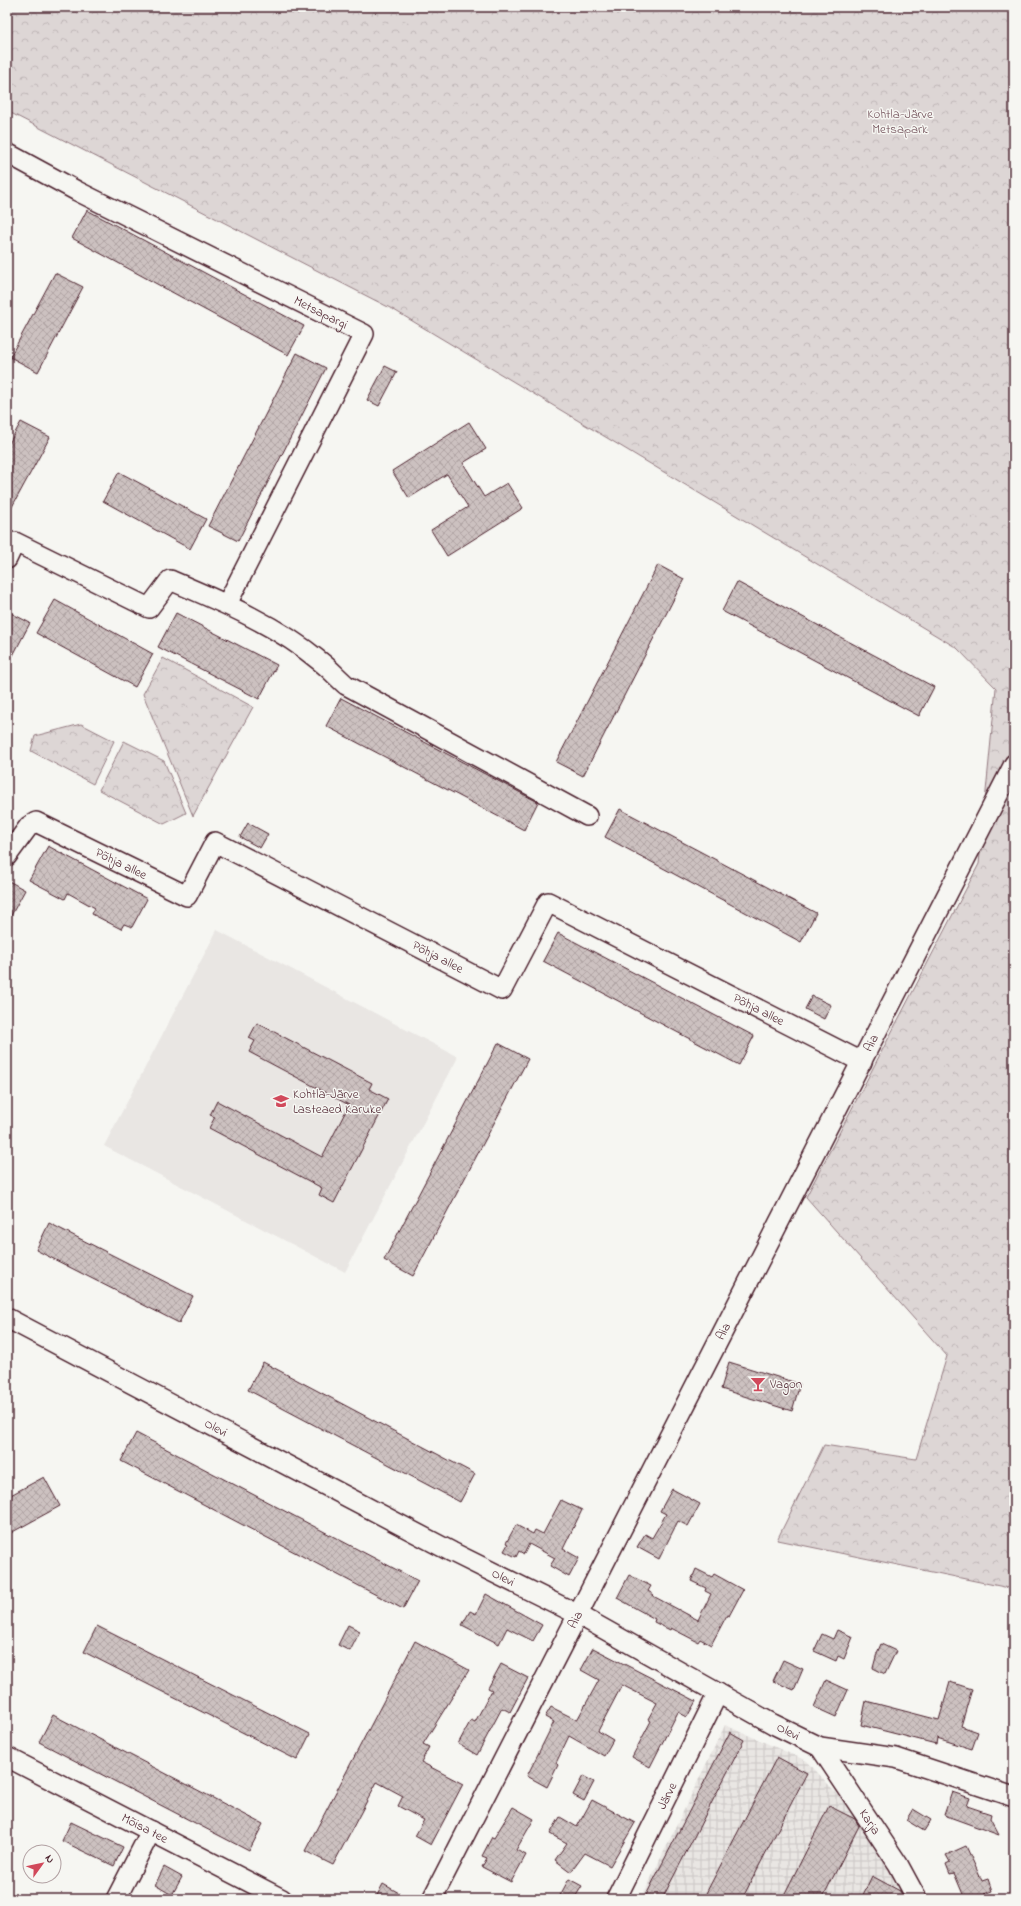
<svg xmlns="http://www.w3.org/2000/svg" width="1021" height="1906" font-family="'Indie Flower',sans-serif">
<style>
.built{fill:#e9e6e3}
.industrial{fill:url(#industrial-grid)}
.forest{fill:url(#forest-crowns);stroke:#947a80}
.building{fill:url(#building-cross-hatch);stroke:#4a1f2b}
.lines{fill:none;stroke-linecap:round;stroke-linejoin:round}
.street-casing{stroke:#4a1f2b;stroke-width:22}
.street{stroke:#f6f6f2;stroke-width:19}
.labels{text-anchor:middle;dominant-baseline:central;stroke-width:3;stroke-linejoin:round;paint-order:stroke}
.park-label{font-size:13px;fill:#6f4d56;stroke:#f6f6f2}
.street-label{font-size:13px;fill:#4a1f2b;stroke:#f6f6f2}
.poi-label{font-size:13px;fill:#4a1f2b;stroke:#f6f6f2;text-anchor:start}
</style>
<defs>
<pattern id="industrial-grid" width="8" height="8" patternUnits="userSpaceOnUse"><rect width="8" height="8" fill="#e9e6e3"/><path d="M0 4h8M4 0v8" fill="none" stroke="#c9c5c3"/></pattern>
<pattern id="forest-crowns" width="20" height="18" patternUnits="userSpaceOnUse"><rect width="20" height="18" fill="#ddd6d5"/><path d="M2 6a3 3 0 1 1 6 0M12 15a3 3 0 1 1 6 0" fill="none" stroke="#bfb7b7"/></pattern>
<pattern id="building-cross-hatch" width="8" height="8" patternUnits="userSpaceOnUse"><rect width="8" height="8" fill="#ccc1c0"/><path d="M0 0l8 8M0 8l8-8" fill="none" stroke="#b1a5a5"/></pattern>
</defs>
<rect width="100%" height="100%" fill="#f6f6f2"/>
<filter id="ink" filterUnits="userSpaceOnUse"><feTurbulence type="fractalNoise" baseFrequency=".025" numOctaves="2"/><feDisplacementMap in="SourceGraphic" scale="8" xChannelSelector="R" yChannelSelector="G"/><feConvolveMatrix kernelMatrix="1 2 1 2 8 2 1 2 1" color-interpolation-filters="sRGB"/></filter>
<g filter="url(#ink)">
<path class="built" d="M217 930 458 1057 345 1272 104 1146Z"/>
<path class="industrial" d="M725 1725 807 1761 859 1818 902 1887 908 1899H641Z"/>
<g class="forest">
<path d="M7 7H1014V1589L777 1540 824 1445 916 1459 947 1356 806 1197 979 864 996 688 957 648 394 310 7 111Z"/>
<path d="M163 658 253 707 193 816 143 694Z"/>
<path d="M81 724 114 741 93 784 31 751 35 736Z"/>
<path d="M124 741 164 761 186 813 164 824 99 790Z"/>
</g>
<g class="building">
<path d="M87 210 304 326 288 355 72 238Z"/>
<path d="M55 273 83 287 38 372 10 357Z"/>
<path d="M297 353 326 368 238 541 208 526Z"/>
<path d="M385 366 397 372 379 406 367 400Z"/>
<path d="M21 422 50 437 7 516V447Z"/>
<path d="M469 422 486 449 463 463 484 497 507 483 523 508 447 556 431 530 468 507 447 474 409 498 392 471Z"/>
<path d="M119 472 206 519 190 549 103 501Z"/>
<path d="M658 565 684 579 583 776 556 762Z"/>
<path d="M737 582 934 687 919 716 722 611Z"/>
<path d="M55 600 153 654 135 687 36 633Z"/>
<path d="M7 611 30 623 7 667Z"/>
<path d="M176 613 277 665 259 699 158 647Z"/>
<path d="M341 698 538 802 524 830 326 726Z"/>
<path d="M620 809 816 913 801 942 605 837Z"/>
<path d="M248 823 268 834 260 848 240 837Z"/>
<path d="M48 846 147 899 132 927 124 924 121 929 92 914 95 908 68 893 65 899 29 880Z"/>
<path d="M7 880 25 890 7 923Z"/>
<path d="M558 933 754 1036 739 1065 543 961Z"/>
<path d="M812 996 831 1005 824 1019 805 1009Z"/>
<path d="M257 1023 372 1083 369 1089 388 1099 334 1203 319 1195 322 1188 209 1128 215 1117 210 1115 217 1101 322 1157 349 1105 249 1052 255 1041 249 1038Z"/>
<path d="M498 1043 528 1059 413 1276 384 1260Z"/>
<path d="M49 1223 193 1296 179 1323 36 1250Z"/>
<path d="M263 1362 475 1474 460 1502 248 1390Z"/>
<path d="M729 1362 800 1384 792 1411 721 1389Z"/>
<path d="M136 1433 418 1581 403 1609 121 1461Z"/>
<path d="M44 1477 60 1506 7 1535V1497Z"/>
<path d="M672 1489 700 1504 688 1526 678 1521 659 1559 637 1547 645 1534 652 1538 666 1514 660 1511Z"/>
<path d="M561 1500 582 1510 563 1549 579 1558 569 1577 550 1566 555 1558 529 1544 524 1554 519 1551 516 1557 504 1551 508 1544 506 1543 516 1525 533 1534 535 1530 543 1534Z"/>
<path d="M696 1569 712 1577 714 1574 743 1590 729 1616 727 1615 711 1645 700 1639 698 1642 671 1628 670 1630 654 1622 655 1619 617 1598 629 1575 651 1586 648 1591 654 1595 653 1596 698 1620 711 1594 705 1591 706 1588 691 1581Z"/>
<path d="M486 1594 542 1625 533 1641 507 1628 499 1644 462 1625 470 1611 476 1614Z"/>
<path d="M348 1625 360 1631 350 1651 338 1645Z"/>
<path d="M97 1626 310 1734 297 1760 84 1652Z"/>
<path d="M837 1630 853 1637 844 1659 838 1656 836 1661 814 1651 822 1634 833 1639Z"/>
<path d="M415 1641 469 1670 423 1744 429 1747 421 1762 463 1784 431 1845 415 1836 424 1820 398 1806 403 1796 377 1782 333 1865 305 1851Z"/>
<path d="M881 1644 896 1651 885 1674 873 1668 877 1653Z"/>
<path d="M593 1648 696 1701 687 1717 678 1712 650 1767 632 1757 651 1721 648 1719 657 1703 622 1685 598 1731 613 1740 604 1756 569 1736 556 1763 558 1765 547 1787 527 1776 554 1722 545 1717 551 1707 577 1720 599 1680 581 1670Z"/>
<path d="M783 1660 803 1669 794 1690 773 1681Z"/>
<path d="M501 1664 528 1678 510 1712 502 1708 477 1755 458 1744 471 1720 475 1722 492 1690 488 1688Z"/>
<path d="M826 1680 848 1690 836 1717 814 1707Z"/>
<path d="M950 1682 972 1689 961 1726 978 1732 972 1749 937 1738 936 1744 861 1725 866 1701 939 1720Z"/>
<path d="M53 1715 263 1824 249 1851 39 1742Z"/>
<path d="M730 1732 744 1740 662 1899H644Z"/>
<path d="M777 1757 807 1773 742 1899H703Z"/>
<path d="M583 1776 594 1782 584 1801 573 1795Z"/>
<path d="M952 1792 970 1798 967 1806 991 1814 990 1818 999 1835 944 1815Z"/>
<path d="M592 1800 635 1823 610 1866 585 1853 571 1872 555 1860 567 1843 550 1834 560 1817 577 1827Z"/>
<path d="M829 1806 855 1819 859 1826 822 1899H782Z"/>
<path d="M513 1807 534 1819 516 1850 526 1855 511 1882 482 1867 487 1858 482 1856 492 1837 494 1838Z"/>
<path d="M913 1809 931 1820 924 1831 906 1820Z"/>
<path d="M71 1822 123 1847 114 1866 62 1841Z"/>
<path d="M966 1846 982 1881 988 1879 992 1891 984 1894 987 1899H965L954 1873 950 1874 946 1864 950 1862 946 1855Z"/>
<path d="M164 1867 182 1877 172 1895 155 1885Z"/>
<path d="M872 1876 900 1891 904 1899H861Z"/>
<path d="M569 1879 582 1886 574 1899H558Z"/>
<path d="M383 1884 410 1899H375Z"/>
</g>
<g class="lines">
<defs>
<g id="street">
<path id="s1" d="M7 153 77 191 364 334 227 604"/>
<path d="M7 559 15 542 149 608 170 580C222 602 277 625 321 662 330 669 338 678 346 685L587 816"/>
<path id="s2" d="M7 856 29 826 36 822 187 896 215 842 502 990 548 902 862 1062"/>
<path id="s3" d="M7 1318 452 1552 577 1614 773 1724 820 1747 896 1758 1014 1797"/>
<path id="s4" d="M820 1747 898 1864 917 1899"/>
<path id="s5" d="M7 1757 282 1899"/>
<path d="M116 1899 151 1831"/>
<path id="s6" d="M432 1899 1014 764"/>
<path id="s7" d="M616 1899 718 1693"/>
</g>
</defs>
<use href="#street" class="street-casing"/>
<use href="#street" class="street"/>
</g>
</g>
<defs>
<symbol id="school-bare" viewBox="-9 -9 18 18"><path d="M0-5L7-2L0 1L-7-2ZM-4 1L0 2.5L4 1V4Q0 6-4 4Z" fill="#d1495b" stroke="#f6f6f2" stroke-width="2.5" paint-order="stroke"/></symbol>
<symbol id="bar-bare" viewBox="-9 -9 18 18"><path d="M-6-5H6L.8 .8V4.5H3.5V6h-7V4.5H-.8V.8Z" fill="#d1495b" stroke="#f6f6f2" stroke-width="2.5" paint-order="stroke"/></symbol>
</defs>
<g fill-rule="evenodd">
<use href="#school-bare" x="270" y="1090" width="22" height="22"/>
<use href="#bar-bare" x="747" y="1373" width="22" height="22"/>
</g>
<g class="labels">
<g class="park-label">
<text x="900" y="114">Kohtla-Järve<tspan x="900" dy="15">Metsapark</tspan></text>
</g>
<g class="street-label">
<text stroke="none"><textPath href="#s1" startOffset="352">Metsapargi</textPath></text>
<text stroke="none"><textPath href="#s2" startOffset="140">Põhja allee</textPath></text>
<text stroke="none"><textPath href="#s2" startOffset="525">Põhja allee</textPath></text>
<text stroke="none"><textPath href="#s2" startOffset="933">Põhja allee</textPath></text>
<text stroke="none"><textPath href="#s6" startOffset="962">Aia</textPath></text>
<text stroke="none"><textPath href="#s6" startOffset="638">Aia</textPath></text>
<text stroke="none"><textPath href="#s3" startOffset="236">Olevi</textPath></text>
<text stroke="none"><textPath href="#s3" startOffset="560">Olevi</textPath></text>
<text stroke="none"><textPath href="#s6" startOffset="314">Aia</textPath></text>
<text stroke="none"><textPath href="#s3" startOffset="884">Olevi</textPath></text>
<text stroke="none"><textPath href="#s7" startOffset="115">Järve</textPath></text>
<text stroke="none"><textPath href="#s4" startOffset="90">Karja</textPath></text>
<text stroke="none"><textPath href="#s5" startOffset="155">Mõisa tee</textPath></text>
</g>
<g class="poi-label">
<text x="293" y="1094">Kohtla-Järve<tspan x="293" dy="15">Lasteaed Karuke</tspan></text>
<text x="770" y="1384">Vagon</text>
</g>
</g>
<rect width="1021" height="1906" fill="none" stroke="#f6f6f2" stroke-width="24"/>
<rect x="12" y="12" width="997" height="1882" fill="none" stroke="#4a1f2b" stroke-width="1.5" filter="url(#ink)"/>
<g transform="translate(42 1864) rotate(57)"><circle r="19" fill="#f6f6f2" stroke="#b1a0a2"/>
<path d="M0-3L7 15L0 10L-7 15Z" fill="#d1495b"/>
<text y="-6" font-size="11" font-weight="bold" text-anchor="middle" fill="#4a1f2b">N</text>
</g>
</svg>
